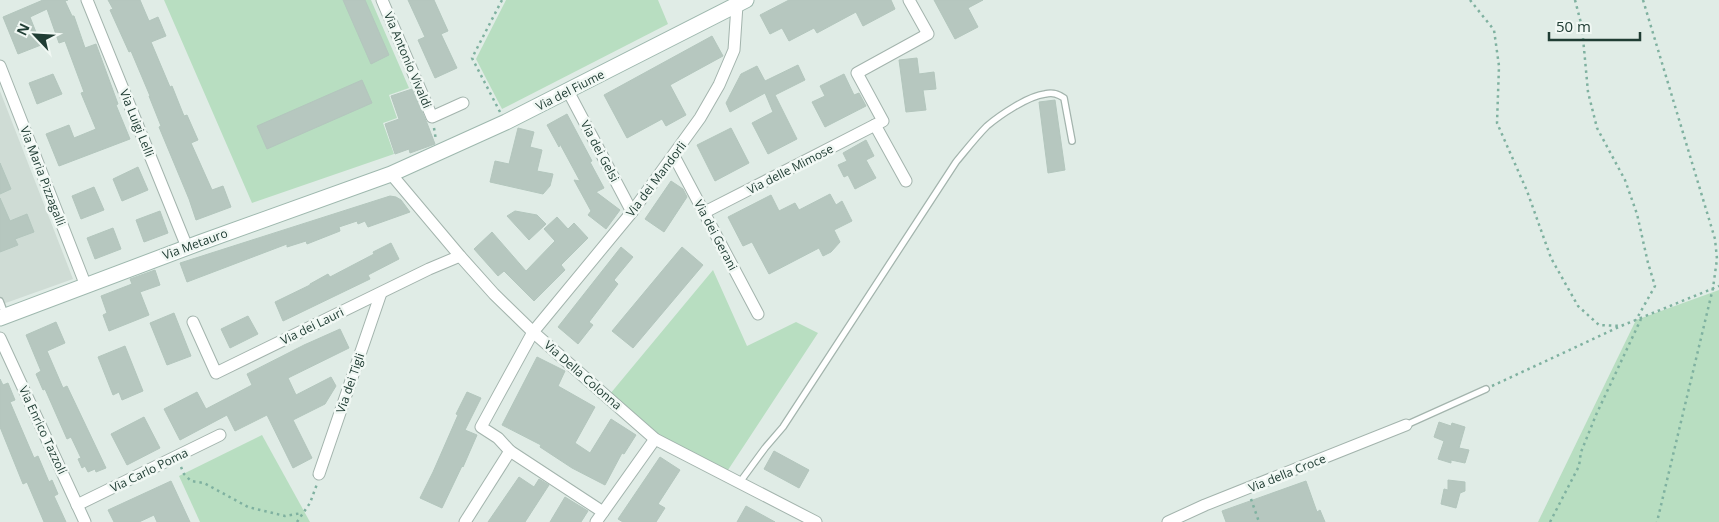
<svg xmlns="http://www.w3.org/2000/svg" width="1719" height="522" font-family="'Open Sans',sans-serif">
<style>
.built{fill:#cfdcd5}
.green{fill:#b8dec1}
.building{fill:#b6c7bf;stroke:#b3c6bd}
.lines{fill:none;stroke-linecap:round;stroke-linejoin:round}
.lane-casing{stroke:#a3b4ad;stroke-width:8}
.street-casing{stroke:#a3b4ad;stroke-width:13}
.secondary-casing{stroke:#9eb8ae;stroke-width:17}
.path{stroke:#7fb1a0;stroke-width:2.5;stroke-dasharray:2.5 4;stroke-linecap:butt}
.lane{stroke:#fff;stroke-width:5.5}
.street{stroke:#fff;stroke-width:11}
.secondary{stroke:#fff;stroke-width:15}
.labels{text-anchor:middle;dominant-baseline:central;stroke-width:5;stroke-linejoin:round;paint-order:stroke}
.street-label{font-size:12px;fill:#203d34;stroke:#f1f8f4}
</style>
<rect width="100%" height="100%" fill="#e0ece6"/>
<path class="built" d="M0 91 73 279 0 305Z"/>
<g class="green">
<path d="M164 0H371L409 88 389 95 397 118 383 123 394 154 252 203Z"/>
<path d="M506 0H658L668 24 502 109 476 59Z"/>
<path d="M713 270 747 346 796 322 818 333 728 470 657 436 610 394Z"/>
<path d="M1719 290V522H1538L1636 320Z"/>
<path d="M262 435 310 522H200L179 476Z"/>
</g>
<g class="building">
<path d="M43 0H68L65 1 72 16H74L85 48 96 44 118 104 116 105 130 139 59 166 46 134 69 125 74 138 96 129 81 93 84 92 65 41 59 43 47 9 30 17 41 45 18 54 3 17Z"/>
<path d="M108 0H140L149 21 158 17 166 36 151 42 170 87 172 86 184 116 187 115 198 140 191 143 212 190 223 186 231 207 196 220 189 199 159 127 161 126 149 96H150L131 51 129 52 110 10 113 9Z"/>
<path d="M343 0H365L389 55 371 64Z"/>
<path d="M408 0H434L448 31 441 34 457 68 435 78 418 40 425 37Z"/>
<path d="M789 0H891L895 9 863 26 856 12 817 33 814 28 789 41 782 28 770 34 760 15Z"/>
<path d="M934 0H983L968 8 978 27 955 39Z"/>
<path d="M712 36 723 56 670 85 686 115 666 126 662 119 627 138 604 95Z"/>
<path d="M917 58 919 74 934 72 936 89 923 90 926 110 906 112 899 60Z"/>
<path d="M798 65 805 80 775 95 797 139 768 154 752 123 773 112 765 93 730 112 726 103 741 74 757 66 765 81Z"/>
<path d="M53 74 62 94 37 104 29 83Z"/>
<path d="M844 74 854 95 859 93 866 106 825 127 812 102 825 96 820 86Z"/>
<path d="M362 80 372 103 267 149 257 126Z"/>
<path d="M412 89 427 123 435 144 410 153 409 149 395 154 385 124 399 119 391 96Z"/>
<path d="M1055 100 1065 170 1048 173 1039 102Z"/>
<path d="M567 114 592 161 590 162 604 188 596 192 620 210 606 229 588 215 591 211 574 180 580 181 560 144 559 147 547 125Z"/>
<path d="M518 128 534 132 530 147 542 150 537 171 553 174 550 186 543 194 490 182 495 161 509 164Z"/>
<path d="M731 128 749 163 715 181 697 145Z"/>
<path d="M866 140 874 156 866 160 876 178 855 189 848 175 844 177 838 165 847 161 843 153Z"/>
<path d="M0 163 11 189 0 194Z"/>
<path d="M138 167 148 190 122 201 113 179Z"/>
<path d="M671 181 683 189 687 197 664 232 645 219Z"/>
<path d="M94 187 104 210 81 219 72 196Z"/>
<path d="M830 194 836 205 842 201 852 221 834 230 840 242 831 252 823 256 819 248 769 274 752 242 743 246 728 217 771 195 779 211 795 203 799 210Z"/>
<path d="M390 196 396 197 401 200 410 212 368 227 365 221 358 224 357 221 339 227 340 231 307 244 306 241 287 247V244L187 282 180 263Z"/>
<path d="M0 198 10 221 27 214 34 232 15 239 18 245 0 252Z"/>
<path d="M160 211 168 233 144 242 136 220Z"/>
<path d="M515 211 537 215 546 224 529 240 507 216Z"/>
<path d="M557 217 568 229 574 223 588 238 561 265 565 270 534 301 504 271 498 276 474 249 492 232 526 271 555 241 544 229Z"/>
<path d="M113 228 121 249 95 259 87 238Z"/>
<path d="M391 243 399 259 368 275 370 279 283 321 275 302 310 285V284L328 274 330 277 374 254 373 252Z"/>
<path d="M621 247 633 257 614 280 618 284 589 322 593 325 578 344 558 327Z"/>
<path d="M682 247 703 265 633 348 612 331Z"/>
<path d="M155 270 160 285 140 292 149 315 109 331 103 315 107 313 101 296 132 284 130 279Z"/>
<path d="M174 313 191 356 167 365 150 323Z"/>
<path d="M248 316 258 334 230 348 221 329Z"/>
<path d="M56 322 65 343 47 351 63 388 67 386 106 468 96 472 95 469 88 472 85 466 82 468 78 459 81 458 71 437 67 439 45 389 43 390 36 374 41 371 26 335Z"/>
<path d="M340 329 349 348 288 378 296 395 331 377 336 386 325 404 293 420 312 458 293 468 267 415 235 431 227 415 180 440 164 409 197 392 206 409 252 385 247 374 304 345Z"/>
<path d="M125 346 143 391 122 400 119 392 113 395 98 357Z"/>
<path d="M537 357 565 371 558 386 595 407 575 443 590 453 611 419 636 435 624 454 622 453 605 485 572 468 540 447 541 445 502 425Z"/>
<path d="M0 379 3 385 8 383 15 400 10 402 34 458 38 456 49 482 52 480 58 494 54 496 66 522H44L27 482 23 484 0 427Z"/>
<path d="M467 392 481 398 465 430 477 435 463 467 462 466 442 508 420 498 433 472 458 415 456 414Z"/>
<path d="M144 417 160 448 127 465 111 434Z"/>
<path d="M1439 422 1451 426 1452 423 1465 427 1459 448 1469 450 1465 463 1451 460V463L1438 459 1444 441 1434 437Z"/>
<path d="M774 451 809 470 799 488 764 469Z"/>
<path d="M660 457 680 470 658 504 665 508 656 522H623L618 519Z"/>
<path d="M519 477 534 487 539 479 549 485 525 522H488Z"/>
<path d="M1448 480 1465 482V491L1460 493 1456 508 1441 504 1444 489 1448 490Z"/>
<path d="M171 481 190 522H157L154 515 139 522H114L108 510Z"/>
<path d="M1306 481 1317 512 1320 510 1325 522H1226L1222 511Z"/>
<path d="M565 497 588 511 581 522H550Z"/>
<path d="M746 506 775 522H737Z"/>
</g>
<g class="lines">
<defs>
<g id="lane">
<path d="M0 301 5 314"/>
<path d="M1406 425 1486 389"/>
<path d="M740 482 765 448 783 427 956 162C966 150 976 137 987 126 1000 115 1028 96 1045 94 1053 92 1058 94 1064 98L1072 141"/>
</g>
<g id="street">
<path d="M87 0 187 247"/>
<path d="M382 0 432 117 463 103"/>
<path d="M0 66 86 286"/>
<path d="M568 91 632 212"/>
<path d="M674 156 758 314"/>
<path d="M391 174 460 256 494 294 533 332 655 439 816 522"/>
<path d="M906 181 875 125 883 121 857 73 928 34 909 0"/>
<path d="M705 212 875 125"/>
<path d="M193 322 216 373 429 269 460 256"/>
<path d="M0 338 85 522"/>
<path d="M319 474 381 293"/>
<path d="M77 505 220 435"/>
<path d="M603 512 510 451 498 438 481 427 533 332 632 212 700 118 719 85 734 50 737 5"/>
<path d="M465 522 510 451"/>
<path d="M596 522 655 439"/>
<path d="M1168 522 1205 505 1406 425"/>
</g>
<path id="secondary" d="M0 318 199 243 391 174 506 122 746 0"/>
</defs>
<use href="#lane" class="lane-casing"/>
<use href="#street" class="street-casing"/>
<use href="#secondary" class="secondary-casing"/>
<g class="path">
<path d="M1470 0 1494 30 1499 66 1497 123 1527 191 1551 258 1578 306 1599 325 1621 326"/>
<path d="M1575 0 1582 27 1588 92 1597 128 1625 180 1637 214 1648 263 1655 286 1636 320"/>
<path d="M1643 0 1715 239 1717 259 1713 288 1657 522"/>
<path d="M500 112 472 58 502 0"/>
<path d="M434 128 436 140"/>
<path d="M1492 386 1621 326 1719 286"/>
<path d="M181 467 184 474 191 481 204 483 248 507 285 516 302 513"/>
<path d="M1251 499 1259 522"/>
<path d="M297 522 310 503 317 484"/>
<path d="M1550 522 1579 466 1581 452 1596 415 1641 319"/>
</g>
<use href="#lane" class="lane"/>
<use href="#street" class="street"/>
<use href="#secondary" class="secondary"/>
</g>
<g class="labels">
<g class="street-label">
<text transform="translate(408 60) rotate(67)">Via Antonio Vivaldi</text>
<text transform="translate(570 90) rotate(-27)">Via del Fiume</text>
<text transform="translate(137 123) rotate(68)">Via Luigi Lelli</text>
<text transform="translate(600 151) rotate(62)">Via dei Gelsi</text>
<text transform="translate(790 169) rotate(-27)">Via delle Mimose</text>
<text transform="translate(43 176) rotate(69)">Via Maria Pizzagalli</text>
<text transform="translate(656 179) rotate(-53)">Via dei Mandorli</text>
<text transform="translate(716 235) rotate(62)">Via dei Gerani</text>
<text transform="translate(195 244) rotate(-20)">Via Metauro</text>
<text transform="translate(312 326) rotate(-26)">Via dei Lauri</text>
<text transform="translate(583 375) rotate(41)">Via Della Colonna</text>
<text transform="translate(350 383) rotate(-71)">Via dei Tigli</text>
<text transform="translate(43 430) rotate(65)">Via Enrico Tazzoli</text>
<text transform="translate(149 470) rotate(-26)">Via Carlo Poma</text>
<text transform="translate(1287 473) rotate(-22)">Via della Croce</text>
</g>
</g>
<g transform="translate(35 35) rotate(295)" stroke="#f1f8f4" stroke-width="4" paint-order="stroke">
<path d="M0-4L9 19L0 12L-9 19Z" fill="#203d34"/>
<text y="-8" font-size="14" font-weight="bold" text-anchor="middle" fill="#203d34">N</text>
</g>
<path d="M1549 32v8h91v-8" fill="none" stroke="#203d34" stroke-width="2.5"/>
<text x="1556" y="32" font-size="15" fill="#203d34" stroke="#f1f8f4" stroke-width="4" paint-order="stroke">50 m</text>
</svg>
